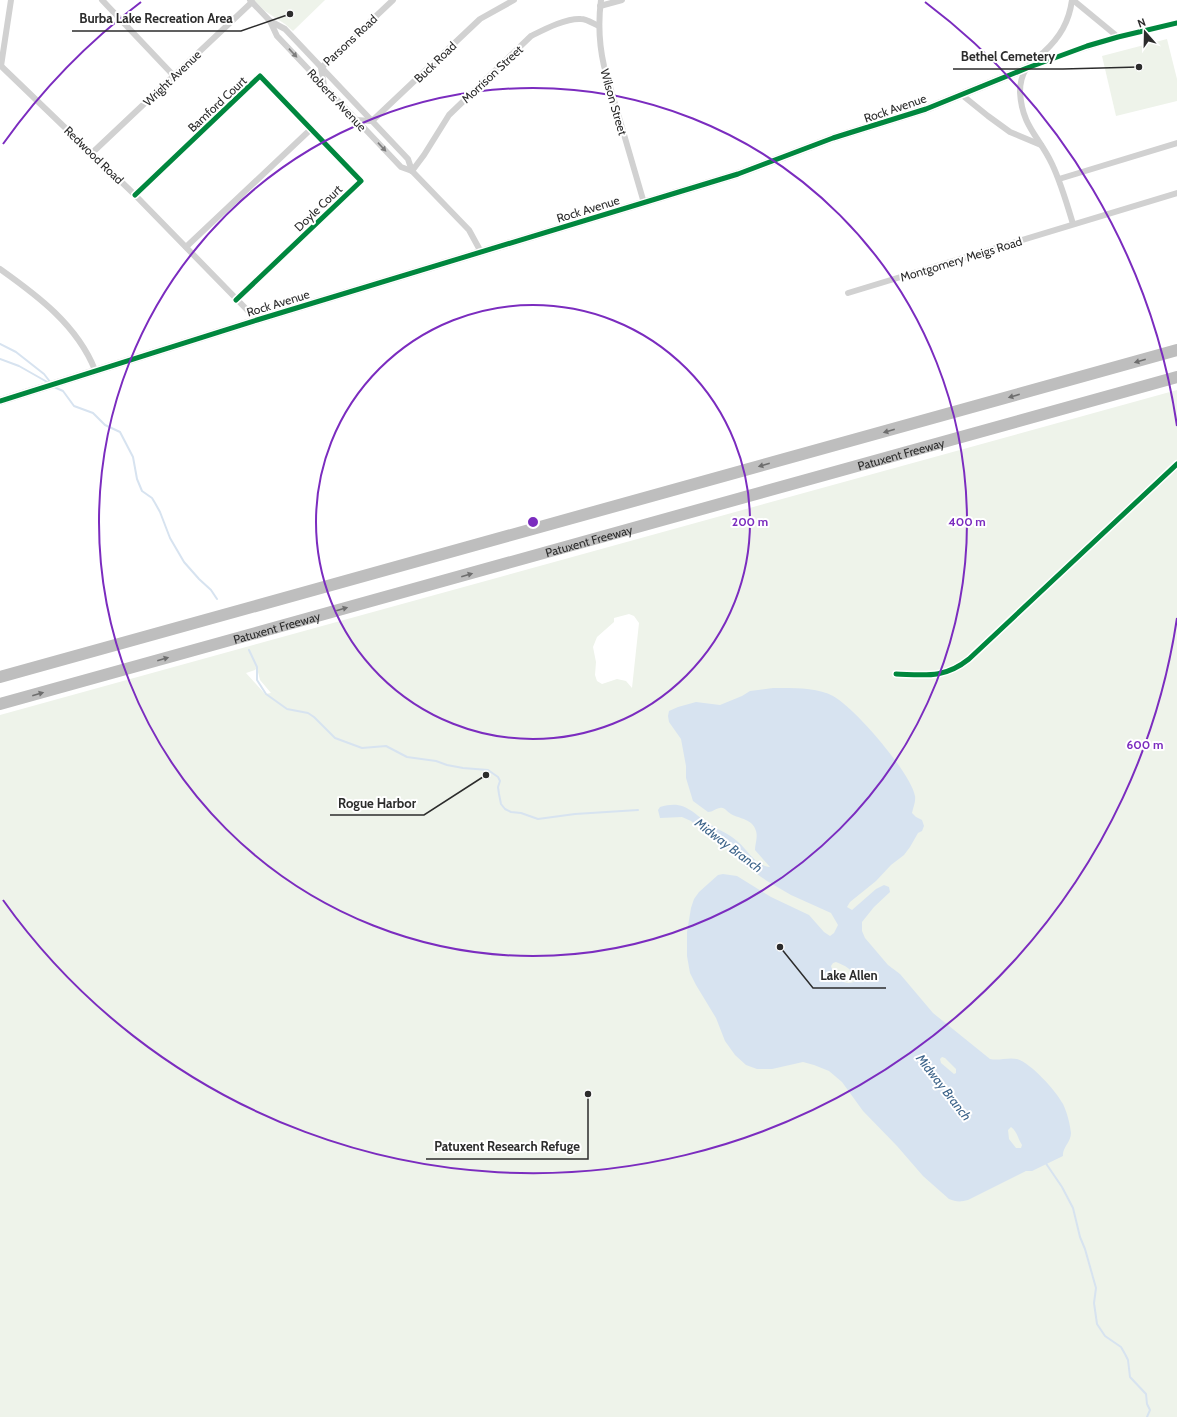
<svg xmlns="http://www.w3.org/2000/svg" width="1177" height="1417" font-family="Cabin,sans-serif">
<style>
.green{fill:#eef3ea;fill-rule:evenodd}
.water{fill:#d7e3f0;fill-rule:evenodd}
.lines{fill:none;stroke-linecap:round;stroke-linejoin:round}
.stream{stroke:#d7e3f0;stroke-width:2}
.minor{stroke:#d1d1d1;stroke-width:6}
.tertiary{stroke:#d1d1d1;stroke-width:8}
.motorway{stroke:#bebebe;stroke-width:12}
.cycleway-casing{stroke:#fff;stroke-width:8}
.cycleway{stroke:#00873e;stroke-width:5}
.oneway{fill:#7e7e7e}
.oneway2{fill:#6e6e6e}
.ring{fill:none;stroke:#7b2cbf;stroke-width:2}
.labels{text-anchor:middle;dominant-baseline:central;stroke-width:4;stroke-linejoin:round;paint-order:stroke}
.street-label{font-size:12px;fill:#2c2c2c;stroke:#fff}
.water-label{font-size:13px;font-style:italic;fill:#3d648a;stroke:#fff}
.centre{fill:#7b2cbf;stroke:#fff;stroke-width:2}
.ring-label{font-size:12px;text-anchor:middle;font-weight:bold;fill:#7b2cbf;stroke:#fff;stroke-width:4;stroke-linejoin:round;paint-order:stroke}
.leader{fill:none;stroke:#2c2c2c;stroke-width:1.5}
.callout-dot{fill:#2c2c2c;stroke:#fff;stroke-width:1.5}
.callout-label{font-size:13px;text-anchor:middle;font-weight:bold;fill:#2c2c2c;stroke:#fff;stroke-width:4;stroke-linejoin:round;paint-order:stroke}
</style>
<rect width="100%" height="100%" fill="#fff"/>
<g class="green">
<path d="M254 0H325L293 31 285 24 265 11Z"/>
<path d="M1167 39 1177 79V101L1116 116 1102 56Z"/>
<path d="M1177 390V1417H0V715ZM629 614 634 616 639 623 632 688 626 681 617 679 602 684 597 681 595 675 596 662 593 647 597 637 614 622V618ZM257 668 260 680 271 693 265 694 246 673 255 670Z"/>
</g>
<path class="water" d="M773 688C790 688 817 687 833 696 854 707 911 773 915 796 916 801 913 808 912 813L916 817 922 820 924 826 922 831 918 833 910 847 904 855 891 865 876 881 850 902 847 907 852 910 876 889 884 885 889 887 890 892 874 907 862 922V931L865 938 888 965 900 974 933 1013 990 1059C999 1061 1008 1057 1017 1059 1031 1063 1056 1091 1063 1104 1067 1112 1070 1124 1071 1133 1071 1142 1062 1148 1063 1156L1032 1171H1026L968 1200C961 1202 956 1202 949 1199L923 1176 897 1146 863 1111 842 1082 829 1071 814 1065 803 1062 772 1069H757L746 1065 735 1055 725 1041 716 1018 696 985 690 973 687 956V932L691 908 694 899 699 892 718 875 723 874 737 876 771 897 809 915 824 932 830 936 834 933 838 925 831 913 791 895 767 881 740 862 734 853 724 845 710 838 691 821 682 817 660 818 658 810 660 807C685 799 692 813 711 825 720 831 728 833 737 841 748 850 755 866 770 867L755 850C755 844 758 838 756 831 753 819 740 819 731 814 727 812 725 807 720 808 716 808 713 812 708 812L693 801 686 778V766L681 739 669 722 668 716 669 711 678 707 696 702 720 705 742 696 750 691ZM836 962C844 965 854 970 856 979L854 982C842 986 834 977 831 966L833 963ZM942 1057 945 1058 956 1069V1073L954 1074 941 1063 940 1059ZM1011 1127C1017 1131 1018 1139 1022 1145L1021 1148H1016L1009 1139 1008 1130Z"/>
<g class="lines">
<g class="stream">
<path d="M0 344 16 352 44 374 51 383"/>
<path d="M0 359 19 366 49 383"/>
<path d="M54 387 63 391 74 406 93 413 105 425 120 432 133 457 137 479 142 491 152 498 155 503 160 512 170 538 184 562 199 579 211 590 217 599"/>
<path d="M249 650 257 667V680L266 694 287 709 308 713 314 717 335 738 362 748 386 746 407 757 436 761 447 765 463 768 488 770 498 777 500 781 498 787 499 794 501 804 505 809 511 812 521 813 538 819 575 814 638 810"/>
<path d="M1045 1162 1062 1187 1073 1208 1080 1237 1085 1249 1096 1288 1094 1303 1097 1324 1105 1336 1121 1347 1125 1354 1128 1360 1130 1377 1146 1394 1147 1404 1150 1410 1147 1417"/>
</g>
<g class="minor">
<path d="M102 0 174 76"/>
<path d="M250 0 270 21 277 36 401 167 412 171"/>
<path d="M601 0C598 23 599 44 604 66L644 203"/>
<path d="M1072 0C1069 22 1060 37 1044 52 1038 57 1030 63 1026 69 1021 77 1020 84 1020 92 1022 127 1039 136 1052 164 1061 183 1067 204 1073 224"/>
<path d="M1073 0 1118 37"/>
<path d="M600 6 622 0"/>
<path d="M270 21 285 29 408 159 412 171 469 230 481 252"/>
<path d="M0 65 135 195 257 320"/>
<path d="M1 66 11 0"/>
<path d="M1030 66 1118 37 1177 23"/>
<path d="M324 85 321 68 393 0"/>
<path d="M962 95 988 116 1010 132 1041 145"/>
<path d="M356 120 372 121 480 19 514 0"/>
<path d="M92 153 252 2"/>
<path d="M412 171 424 155 449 115 531 36C545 29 566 18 581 19 587 19 594 24 599 26"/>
<path d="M1059 179 1177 143"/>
<path d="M135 195 260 76 361 181 236 300"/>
<path d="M186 247 311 129"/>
<path d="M0 269C38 296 77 325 95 370"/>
<path d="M848 293 1177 193"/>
<path d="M896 674C925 675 944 679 969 659L1177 464"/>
</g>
<path class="tertiary" d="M0 401 257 320 738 174 833 138 926 109 1027 68"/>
<g class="motorway">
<path d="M0 677 1177 350"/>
<path id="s1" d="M0 704 1177 377"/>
</g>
<defs>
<g id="cycleway">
<path d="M135 195 260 76 361 181 236 300"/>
<path d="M0 401 257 320 738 174 833 138 926 109 1027 68 1087 46 1118 37 1177 23"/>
<path d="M896 674C925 675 944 679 969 659L1177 464"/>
</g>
</defs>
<use href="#cycleway" class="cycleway-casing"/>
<use href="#cycleway" class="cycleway"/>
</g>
<defs><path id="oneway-solid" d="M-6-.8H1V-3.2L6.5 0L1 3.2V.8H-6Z"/></defs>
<g class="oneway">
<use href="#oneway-solid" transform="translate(293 53) rotate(47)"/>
<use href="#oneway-solid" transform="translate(382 147) rotate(47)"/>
</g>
<g class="oneway2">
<use href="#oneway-solid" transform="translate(1140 361) rotate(164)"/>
<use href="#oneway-solid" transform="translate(1014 396) rotate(164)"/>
<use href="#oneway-solid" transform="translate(889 431) rotate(164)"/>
<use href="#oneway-solid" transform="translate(764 465) rotate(164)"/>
<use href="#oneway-solid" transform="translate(467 575) rotate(-16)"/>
<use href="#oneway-solid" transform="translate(342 609) rotate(-16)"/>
<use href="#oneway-solid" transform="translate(163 659) rotate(-16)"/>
<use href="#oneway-solid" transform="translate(38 694) rotate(-16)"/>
</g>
<g class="ring">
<circle cx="533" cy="522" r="217"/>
<circle cx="533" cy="522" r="434"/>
<path d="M1177 618A651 651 0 0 1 3 900M3 144A651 651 0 0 1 141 2M925 2A651 651 0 0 1 1177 426"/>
</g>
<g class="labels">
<g class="street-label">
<text transform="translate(350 40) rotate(-43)">Parsons Road</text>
<text transform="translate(435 62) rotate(-44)">Buck Road</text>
<text transform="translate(492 74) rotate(-43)">Morrison Street</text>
<text transform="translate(172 78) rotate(-44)">Wright Avenue</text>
<text transform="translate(337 100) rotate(47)">Roberts Avenue</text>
<text transform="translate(614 102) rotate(74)">Wilson Street</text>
<text transform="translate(217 104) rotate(-43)">Bamford Court</text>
<text transform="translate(895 108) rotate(-19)">Rock Avenue</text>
<text transform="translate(94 155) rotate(44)">Redwood Road</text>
<text transform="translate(318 208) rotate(-44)">Doyle Court</text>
<text transform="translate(588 209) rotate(-17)">Rock Avenue</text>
<text transform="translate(961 259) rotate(-17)">Montgomery Meigs Road</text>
<text transform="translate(278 303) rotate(-17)">Rock Avenue</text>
<text stroke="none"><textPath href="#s1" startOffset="935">Patuxent Freeway</textPath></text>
<text stroke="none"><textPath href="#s1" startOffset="611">Patuxent Freeway</textPath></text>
<text stroke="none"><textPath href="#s1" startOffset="287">Patuxent Freeway</textPath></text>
</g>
<g class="water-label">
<text transform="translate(729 845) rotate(37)">Midway Branch</text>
<text transform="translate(944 1087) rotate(52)">Midway Branch</text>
</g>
</g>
<circle cx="533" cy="522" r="6" class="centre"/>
<g class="ring-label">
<text x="750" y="526">200 m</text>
<text x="967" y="526">400 m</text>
<text x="1145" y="749">600 m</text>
</g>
<path class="leader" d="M290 14L241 31H72M1139 67L1063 69H953M486 775L424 815H330M780 947L813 988H886M588 1094L588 1159H426"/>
<g class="callout-dot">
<circle cx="290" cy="14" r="4"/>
<circle cx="1139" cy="67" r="4"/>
<circle cx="486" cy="775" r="4"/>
<circle cx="780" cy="947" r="4"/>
<circle cx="588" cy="1094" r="4"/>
</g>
<g class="callout-label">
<text x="156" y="23">Burba Lake Recreation Area</text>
<text x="1008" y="61">Bethel Cemetery</text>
<text x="377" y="808">Rogue Harbor</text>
<text x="849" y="980">Lake Allen</text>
<text x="507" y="1151">Patuxent Research Refuge</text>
</g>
<g transform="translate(1145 32) rotate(340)" stroke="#ffffff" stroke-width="3" paint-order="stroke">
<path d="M0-3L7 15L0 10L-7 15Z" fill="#2c2c2c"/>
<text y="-6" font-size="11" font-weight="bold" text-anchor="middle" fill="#2c2c2c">N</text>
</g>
</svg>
